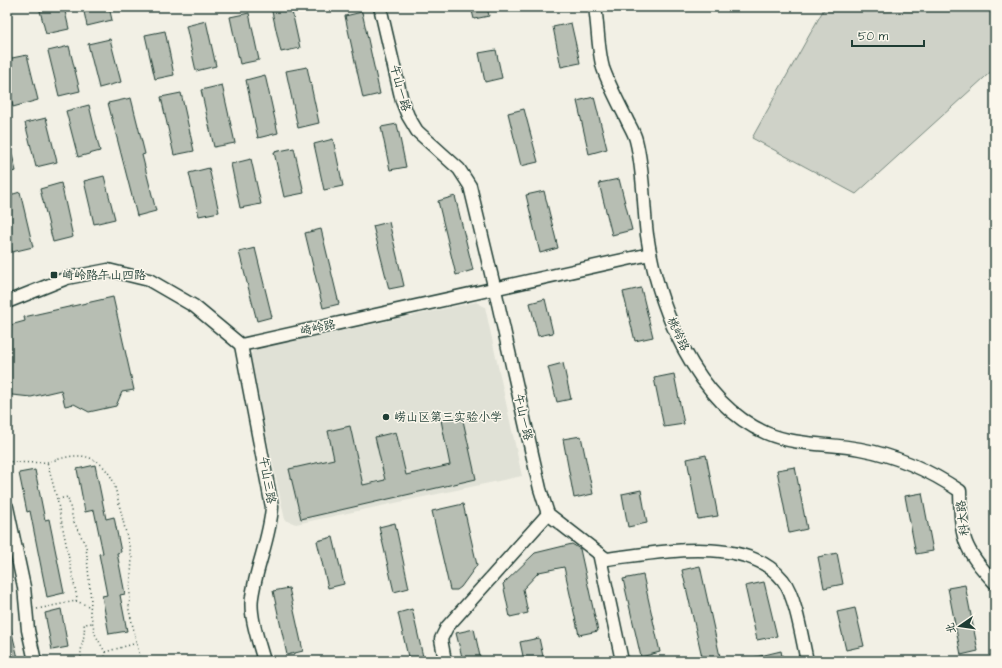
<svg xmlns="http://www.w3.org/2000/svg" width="1002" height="668" font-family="'Architects Daughter','LXGW WenKai TC',sans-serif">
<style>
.built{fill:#e0e1d6}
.green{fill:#cfd2c8;stroke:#77887e}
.building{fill:#b7beb3;stroke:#1f3d34}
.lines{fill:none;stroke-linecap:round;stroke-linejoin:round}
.minor-casing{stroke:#1f3d34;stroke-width:15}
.path{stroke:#1f3d34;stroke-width:1.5;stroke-dasharray:1 3;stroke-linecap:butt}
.minor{stroke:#fbf7ec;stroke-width:12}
.poi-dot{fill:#1f3d34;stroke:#fbf7ec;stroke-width:1.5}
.labels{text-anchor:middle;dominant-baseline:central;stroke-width:3;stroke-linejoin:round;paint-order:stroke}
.street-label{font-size:12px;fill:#1f3d34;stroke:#fbf7ec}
.poi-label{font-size:12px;fill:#1f3d34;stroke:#fbf7ec;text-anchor:start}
</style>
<rect width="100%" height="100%" fill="#f2f0e5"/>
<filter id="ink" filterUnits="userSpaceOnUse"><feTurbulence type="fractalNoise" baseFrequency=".025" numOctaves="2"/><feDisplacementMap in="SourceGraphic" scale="8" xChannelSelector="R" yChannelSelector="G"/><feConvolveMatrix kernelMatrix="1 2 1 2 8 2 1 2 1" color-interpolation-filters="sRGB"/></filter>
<g filter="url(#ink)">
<path class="built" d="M476 302 485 307 522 476 296 524 285 520 250 358 253 350Z"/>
<path class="green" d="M825 7H995V68L856 194 752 138Z"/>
<g class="building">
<path d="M39 7H64L69 29 46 34Z"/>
<path d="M83 7H109L112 20 87 26Z"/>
<path d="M271 7H291L300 48 281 52Z"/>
<path d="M471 7H487L489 16 474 19Z"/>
<path d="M362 12 380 94 363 98 345 16Z"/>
<path d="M249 13 259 60 240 64 230 17Z"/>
<path d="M206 21 216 66 196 71 186 26Z"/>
<path d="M571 23 580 63 561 67 553 27Z"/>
<path d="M165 31 174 75 155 79 145 35Z"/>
<path d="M110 39 121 82 99 88 88 44Z"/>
<path d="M69 46 80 91 59 96 48 51Z"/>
<path d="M496 50 502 78 485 82 479 53Z"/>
<path d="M27 55 38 100 13 107 7 83V59Z"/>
<path d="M307 67 319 123 298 128 286 71Z"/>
<path d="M265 75 278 133 258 138 246 80Z"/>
<path d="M222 85 235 143 214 147 201 90Z"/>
<path d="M181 93 194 151 174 155 161 97Z"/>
<path d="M594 97 607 149 589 154 577 101Z"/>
<path d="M131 98 145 154 142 155 156 211 137 216 108 103Z"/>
<path d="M89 105 100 151 78 157 66 111Z"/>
<path d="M524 109 538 162 521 166 508 113Z"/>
<path d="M46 118 57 162 36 167 25 123Z"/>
<path d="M397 124 406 167 390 170 381 127Z"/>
<path d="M333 139 343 186 324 190 314 144Z"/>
<path d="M7 147H10L16 171 7 173Z"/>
<path d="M294 148 304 193 284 197 274 152Z"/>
<path d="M251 159 261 204 240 208 231 164Z"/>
<path d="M209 168 219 212 199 216 189 173Z"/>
<path d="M104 176 115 219 94 224 84 181Z"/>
<path d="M619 179 632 230 612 235 599 183Z"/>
<path d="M61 183 73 237 53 242 40 189Z"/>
<path d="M544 191 558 248 540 253 526 195Z"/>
<path d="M20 192 33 247 12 252 7 231V196Z"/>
<path d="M455 196 473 270 456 275 438 201Z"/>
<path d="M389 222 404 286 389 289 373 226Z"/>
<path d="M321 229 339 304 323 308 305 233Z"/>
<path d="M255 248 272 317 257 321 239 252Z"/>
<path d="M641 288 653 337 635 341 623 292Z"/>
<path d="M113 297 134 390 122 392 116 406 89 412 74 404 65 406 61 390 31 397 12 395 7 392V326L25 321 24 317Z"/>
<path d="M545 299 553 333 538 336 530 303Z"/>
<path d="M563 363 571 399 557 402 548 367Z"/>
<path d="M674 374 684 424 664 427 654 378Z"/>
<path d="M462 416 476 479 301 519 289 469 334 459 328 431 350 426 363 485 385 480 375 437 396 432 406 475 450 465 441 420Z"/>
<path d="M581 436 593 494 574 498 563 439Z"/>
<path d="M706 455 718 516 698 519 687 459Z"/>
<path d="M95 465 106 519 114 517 121 552 117 553 125 594 120 595 127 631 109 634 102 596 107 595 99 554 103 553 94 510 85 512 77 469Z"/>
<path d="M795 467 807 529 789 533 777 470Z"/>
<path d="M35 470 45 520 49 519 64 593 47 597 30 511 27 512 19 473Z"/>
<path d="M641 490 647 523 628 527 622 494Z"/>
<path d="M922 493 933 551 916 554 905 496Z"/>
<path d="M463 504 477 565 461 587 457 590H450L432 511Z"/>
<path d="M395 523 409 588 394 592 379 527Z"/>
<path d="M333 537 344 584 328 588 317 541Z"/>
<path d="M572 544 580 549 598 631 579 635 564 567 539 572 523 589 528 613 510 617 503 584 535 553Z"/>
<path d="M837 553 843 584 824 588 818 557Z"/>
<path d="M700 566 721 661H703L682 570Z"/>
<path d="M643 575 660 652 641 657 623 579Z"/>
<path d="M764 582 777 636 757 640 745 586Z"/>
<path d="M965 585 978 651 961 655 948 588Z"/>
<path d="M289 588 303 651 287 655 273 591Z"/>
<path d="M855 608 864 646 846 650 837 612Z"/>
<path d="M61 609 68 647 52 650 45 613Z"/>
<path d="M412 609 424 661H409L398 613Z"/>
<path d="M7 625H10L18 658 7 661Z"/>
<path d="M474 629 481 661H463L456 633Z"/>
<path d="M539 638 544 661H524L520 642Z"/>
<path d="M781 651 783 661H752V658Z"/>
</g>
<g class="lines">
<defs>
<g id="minor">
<path d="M380 7 402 101 408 116 417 131 459 169 470 186 495 290 540 489 548 514 606 559C657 553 746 534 783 580 796 597 802 639 807 661"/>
<path d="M595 7C598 26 598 51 603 68 609 85 618 102 626 118 629 125 634 132 636 140 644 171 643 203 647 235 658 307 695 402 766 433 796 446 829 443 860 449 898 456 929 470 960 491 961 538 962 548 995 583"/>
<path d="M7 302 67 278 108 270 149 280 194 306 241 345 650 254"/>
<path d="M241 345 272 507C270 538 256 567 252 597 249 615 259 643 264 661"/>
<path d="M7 507 24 587 28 630 35 661"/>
<path d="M599 553 622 661"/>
<path d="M445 661 441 639 447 627 548 514"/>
</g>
</defs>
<use href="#minor" class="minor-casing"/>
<g class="path">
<path d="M7 461C20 463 35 463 48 462 57 460 67 456 76 456 94 455 107 467 114 483L132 558 129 610 141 661"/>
<path d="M58 499 68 497 73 520 86 546 91 601 90 611 95 634 105 652V661"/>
<path d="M76 601 91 607"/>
<path d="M37 609 76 601 77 598 57 499 47 462"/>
<path d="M105 652 137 643"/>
<path d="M70 661 81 658C80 646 86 636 84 624L93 623"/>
</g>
<use href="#minor" class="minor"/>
</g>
</g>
<g class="poi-dot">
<rect x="50" y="271" width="8" height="8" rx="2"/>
<circle cx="386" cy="417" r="4"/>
</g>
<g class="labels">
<g class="street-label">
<text transform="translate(400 88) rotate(75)">午山一路</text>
<text transform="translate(318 328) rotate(-12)">崎岭路</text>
<text transform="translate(678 334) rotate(65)">桃岭路</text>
<text transform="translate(523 417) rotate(77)">午山一路</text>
<text transform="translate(267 480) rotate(80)">午山三路</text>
<text transform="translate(963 518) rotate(-96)">科大路</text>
</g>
<g class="poi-label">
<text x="62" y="275">崎岭路午山四路</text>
<text x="394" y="417">崂山区第三实验小学</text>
</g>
</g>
<rect width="1002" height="668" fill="none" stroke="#fbf7ec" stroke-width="24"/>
<rect x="12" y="12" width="978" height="644" fill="none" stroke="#1f3d34" stroke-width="1.5" filter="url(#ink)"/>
<g transform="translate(960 626) rotate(257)" stroke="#fbf7ec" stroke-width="3" paint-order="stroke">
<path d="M0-3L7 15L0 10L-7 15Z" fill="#1f3d34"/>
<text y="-6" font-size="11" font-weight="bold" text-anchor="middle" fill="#1f3d34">北</text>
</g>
<path d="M852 40v6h72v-6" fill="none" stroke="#1f3d34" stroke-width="2"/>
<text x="858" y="40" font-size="12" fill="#1f3d34" stroke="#fbf7ec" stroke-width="3" paint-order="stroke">50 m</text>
</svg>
